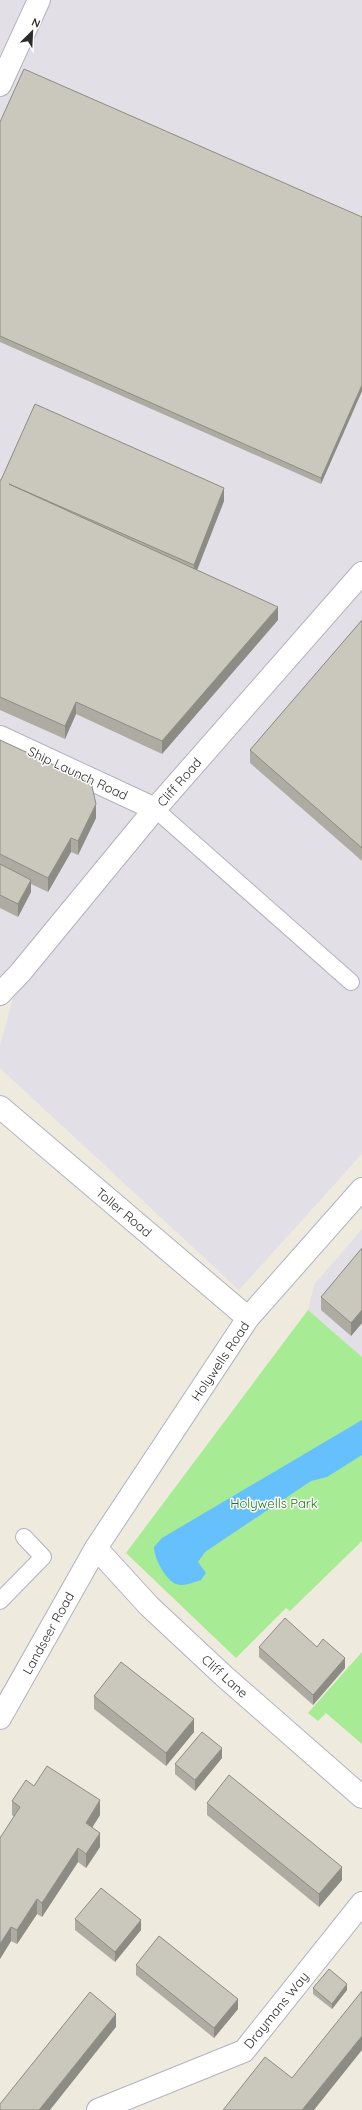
<svg xmlns="http://www.w3.org/2000/svg" width="362" height="2110" font-family="Quicksand,sans-serif">
<style>
.industrial{fill:#e2dfe7}
.green{fill:#a7eb94}
.water{fill:#66c0fc}
.lines{fill:none;stroke-linecap:round;stroke-linejoin:round}
.service-casing{stroke:#b1b2c1;stroke-width:18}
.minor-casing{stroke:#b1b2c1;stroke-width:24}
.tertiary-casing{stroke:#b1b2c1;stroke-width:24}
.secondary-casing{stroke:#b1b2c1;stroke-width:24}
.service{stroke:#fff;stroke-width:16}
.minor{stroke:#fff;stroke-width:22}
.tertiary{stroke:#fff;stroke-width:22}
.secondary{stroke:#fff;stroke-width:22}
.wall{fill:#aeaca2}
.shaded-wall{fill:#8d8c84}
.building{fill:#cac8bc;stroke:#8d8c84}
.labels{text-anchor:middle;dominant-baseline:central;stroke-width:3;stroke-linejoin:round;paint-order:stroke}
.street-label{font-size:13px;fill:#2c2c2c;stroke:#fff}
.park-label{font-size:13px;fill:#1a7312;stroke:#fff}
</style>
<rect width="100%" height="100%" fill="#efeade"/>
<g class="industrial">
<path d="M0 0H362V1154L239 1290 0 1068V1045L20 973 0 993Z"/>
<path d="M362 1229V1357L308 1310 314 1285Z"/>
</g>
<g class="green">
<path d="M308 1310 362 1357V1541L290 1611 286 1608 236 1658 126 1553Z"/>
<path d="M362 1652V1744L326 1713 318 1721 308 1713Z"/>
</g>
<path class="water" d="M362 1420V1455L327 1477 311 1481 205 1552 198 1562 206 1573 201 1580C194 1582 184 1587 176 1584 165 1579 154 1558 154 1547L162 1538Z"/>
<g class="lines">
<defs>
<g id="service">
<path d="M155 809 351 982"/>
<path d="M0 1601 43 1557 24 1537"/>
</g>
<g id="minor">
<path d="M0 85 39 0"/>
<path d="M0 737 155 809"/>
<path d="M0 1107 248 1318"/>
<path d="M98 2110 244 2051 362 1903"/>
</g>
<g id="tertiary">
<path d="M96 1548 149 1606 225 1677 362 1797"/>
<path d="M0 1718 96 1548 248 1318 362 1189"/>
</g>
<path id="secondary" d="M0 994 20 973 155 809 362 573"/>
</defs>
<use href="#service" class="service-casing"/>
<use href="#minor" class="minor-casing"/>
<use href="#tertiary" class="tertiary-casing"/>
<use href="#secondary" class="secondary-casing"/>
<use href="#service" class="service"/>
<use href="#minor" class="minor"/>
<use href="#tertiary" class="tertiary"/>
<use href="#secondary" class="secondary"/>
</g>
<g class="wall">
<path d="M0 122 362 217V391L321 484 0 342Z"/>
<path d="M0 480 224 501 197 570 278 620 162 754 76 714 65 739 0 710Z"/>
<path d="M362 620V861L250 763V750Z"/>
<path d="M0 740 96 818 78 855 71 852 48 892 31 884V892L18 917 0 908Z"/>
<path d="M362 1248V1323L351 1336 321 1310V1297Z"/>
<path d="M259 1647H317L345 1668 313 1705 259 1657Z"/>
<path d="M94 1696 194 1732 166 1766 94 1709Z"/>
<path d="M222 1758 195 1791 175 1774V1764Z"/>
<path d="M34 1786 100 1815 92 1828 100 1847 86 1868 78 1862 42 1917 37 1914 17 1944 11 1941 0 1959 14 1817 12 1815V1801Z"/>
<path d="M207 1803 342 1880 319 1907 207 1815Z"/>
<path d="M75 1919 141 1930 115 1962 75 1930Z"/>
<path d="M136 1965 238 2009 214 2038 136 1975Z"/>
<path d="M313 1988 347 1990 332 2009 313 1994Z"/>
</g>
<g class="shaded-wall">
<path d="M362 385V391L321 484V478Z"/>
<path d="M224 488V501L194 578V565Z"/>
<path d="M278 607V620L162 754V741Z"/>
<path d="M76 702V714L65 739V726Z"/>
<path d="M96 804V818L78 855V841Z"/>
<path d="M71 838V852L48 892V878Z"/>
<path d="M31 880V892L18 917V904Z"/>
<path d="M362 1310V1323L351 1336V1323Z"/>
<path d="M345 1658V1668L313 1705V1695Z"/>
<path d="M194 1719V1732L166 1766V1753Z"/>
<path d="M222 1748V1758L195 1791V1780Z"/>
<path d="M100 1800V1815L86 1837V1823Z"/>
<path d="M100 1833V1847L86 1868V1854Z"/>
<path d="M78 1848V1862L42 1917V1903Z"/>
<path d="M342 1867V1880L319 1907V1894Z"/>
<path d="M37 1899V1914L17 1944V1930Z"/>
<path d="M141 1920V1930L115 1962V1952Z"/>
<path d="M11 1927V1941L0 1959V1944Z"/>
<path d="M347 1984V1990L332 2009V2004Z"/>
<path d="M238 1999V2009L214 2038V2028Z"/>
<path d="M116 2014V2027L50 2110H39Z"/>
<path d="M362 2036V2050L314 2110H302Z"/>
</g>
<g class="building">
<path d="M24 69 362 217V385L321 478 0 336V122Z"/>
<path d="M35 404 224 488 194 565 9 484 278 607 162 741 76 702 65 726 0 697V480H1Z"/>
<path d="M362 620V848L250 750Z"/>
<path d="M0 740 91 782 96 804 78 841 71 838 48 878 0 854Z"/>
<path d="M0 864 31 880 18 904 0 895Z"/>
<path d="M362 1248V1310L351 1323 321 1297Z"/>
<path d="M285 1618 317 1647 323 1639 345 1658 313 1695 259 1647Z"/>
<path d="M121 1662 194 1719 166 1753 94 1696Z"/>
<path d="M202 1732 222 1748 195 1780 175 1764Z"/>
<path d="M47 1766 100 1800 86 1823 100 1833 86 1854 78 1848 42 1903 37 1899 17 1930 11 1927 0 1944V1838L20 1807 12 1801 26 1780 34 1786Z"/>
<path d="M229 1775 342 1867 319 1894 207 1803Z"/>
<path d="M101 1888 141 1920 115 1952 75 1919Z"/>
<path d="M159 1936 238 1999 214 2028 136 1965Z"/>
<path d="M329 1969 347 1984 332 2004 313 1988Z"/>
<path d="M362 1991V2036L302 2110H223L265 2057 292 2078Z"/>
<path d="M90 1992 116 2014 39 2110H0V2104Z"/>
</g>
<g class="labels">
<g class="street-label">
<text transform="translate(78 773) rotate(25)">Ship Launch Road</text>
<text transform="translate(179 782) rotate(-49)">Cliff Road</text>
<text transform="translate(124 1212) rotate(40)">Toller Road</text>
<text transform="translate(220 1361) rotate(-56)">Holywells Road</text>
<text transform="translate(48 1633) rotate(-61)">Landseer Road</text>
<text transform="translate(225 1676) rotate(42)">Cliff Lane</text>
<text transform="translate(276 2010) rotate(-51)">Draymans Way</text>
</g>
<g class="park-label">
<text x="274" y="1503">Holywells Park</text>
</g>
</g>
<g transform="translate(32 32) rotate(24)" stroke="#ffffff" stroke-width="3" paint-order="stroke">
<path d="M0-3L7 15L0 10L-7 15Z" fill="#2c2c2c"/>
<text y="-6" font-size="11" font-weight="bold" text-anchor="middle" fill="#2c2c2c">N</text>
</g>
</svg>
